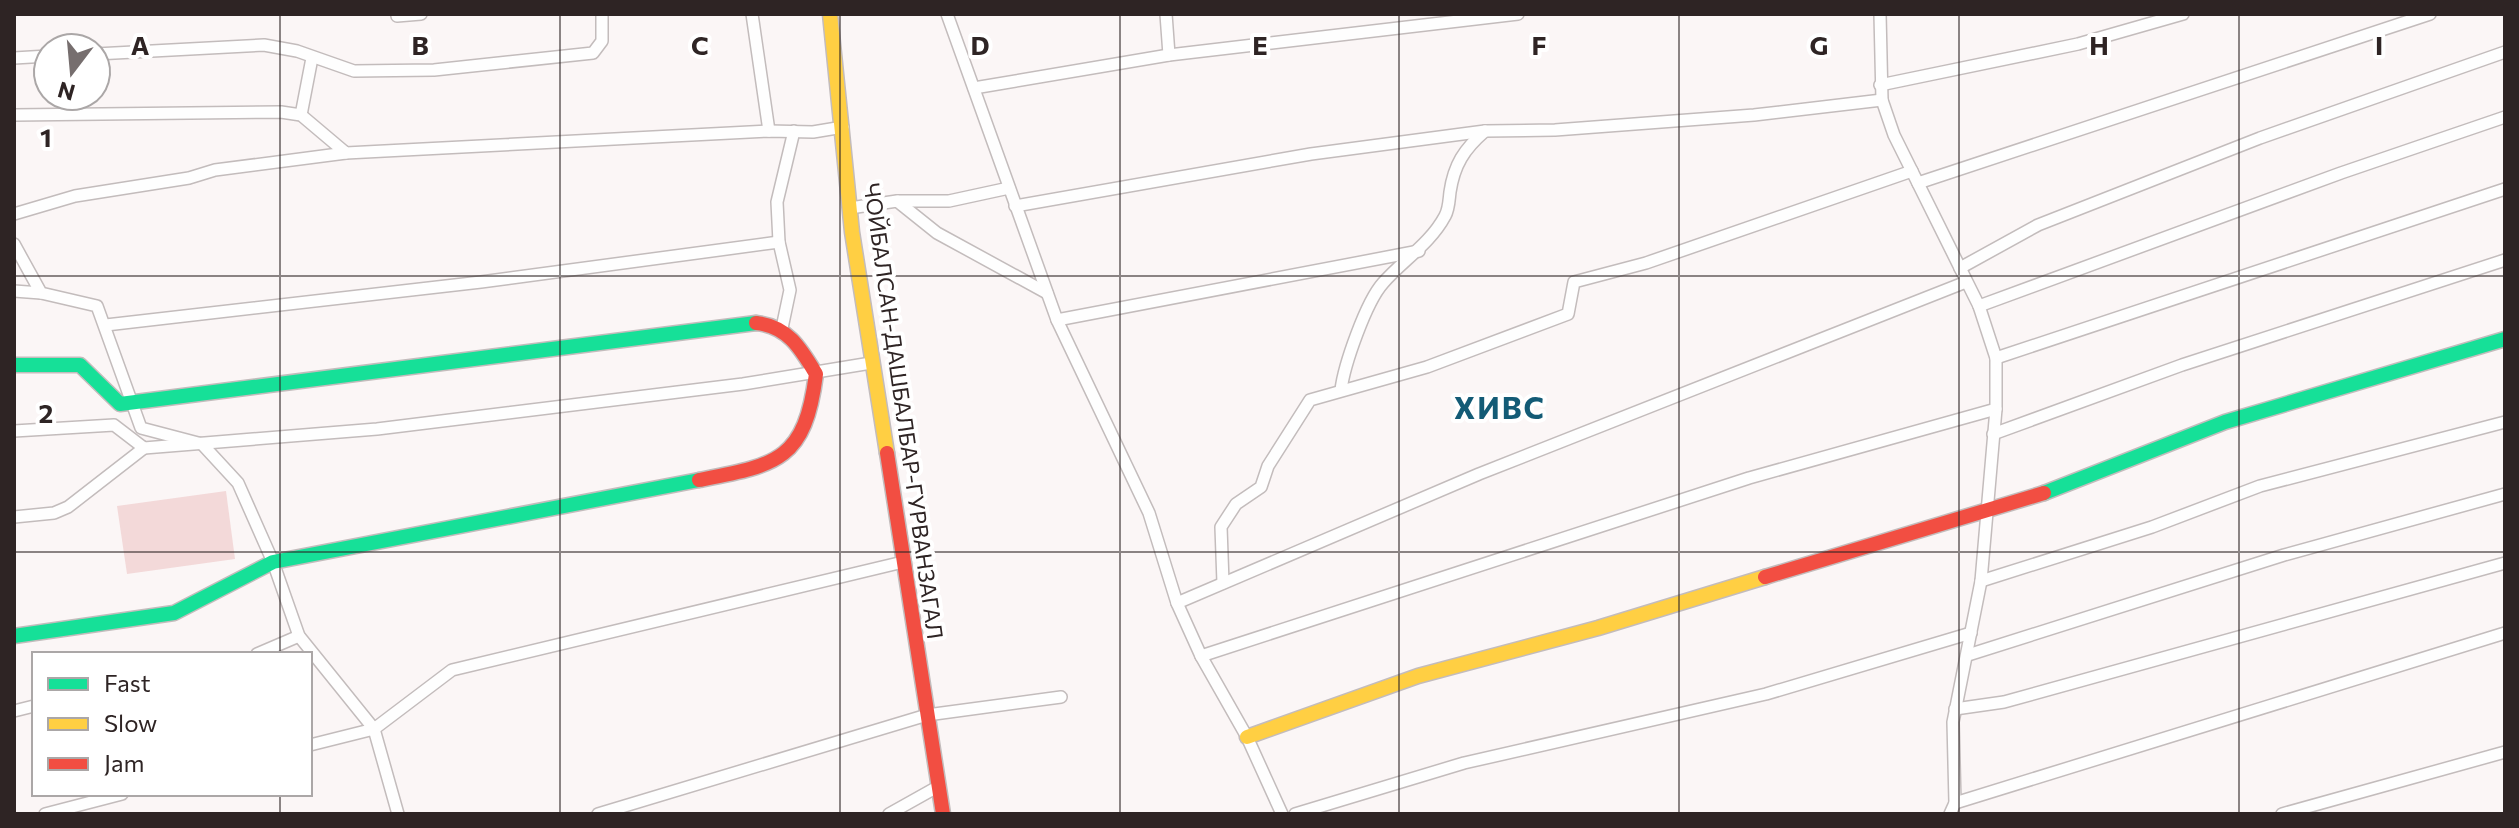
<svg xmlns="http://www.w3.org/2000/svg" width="2519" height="828" font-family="Commissioner,sans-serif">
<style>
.green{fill:#f3d9d9}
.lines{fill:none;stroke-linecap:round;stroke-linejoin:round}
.street-casing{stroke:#c3bcbc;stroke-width:14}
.fast-casing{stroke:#c3bcbc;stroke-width:17}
.slow-casing{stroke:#c3bcbc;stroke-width:17}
.jam-casing{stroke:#c3bcbc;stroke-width:17}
.street{stroke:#fefefe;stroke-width:11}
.fast{stroke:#16e098;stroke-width:14}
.slow{stroke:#ffcf43;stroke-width:14}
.jam{stroke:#f24e42;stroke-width:14}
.grid{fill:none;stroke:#2e2424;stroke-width:2;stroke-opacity:0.55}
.labels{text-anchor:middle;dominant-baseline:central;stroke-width:8;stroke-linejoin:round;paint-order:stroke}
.street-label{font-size:22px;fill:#2e2424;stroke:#fff}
.district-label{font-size:30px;font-weight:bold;letter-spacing:2px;fill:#135b76;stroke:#fff}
.grid-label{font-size:26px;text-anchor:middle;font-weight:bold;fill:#2e2424;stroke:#fff;stroke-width:8;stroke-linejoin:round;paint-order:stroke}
</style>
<rect width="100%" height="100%" fill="#fbf6f6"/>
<path class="green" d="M226 491 235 559 127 574 117 506Z"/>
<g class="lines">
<defs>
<g id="street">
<path d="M752 14 769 131"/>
<path d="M947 14 1057 320 1149 513 1177 603 1201 656 1247 737 1282 814"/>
<path d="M1166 14 1169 55"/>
<path d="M1880 14 1882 100 1894 135 1979 306 1996 358V409L1981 581 1953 722 1955 803 1950 814"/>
<path d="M397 16 421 14"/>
<path d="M96 54 264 45 297 51 354 71 434 70 593 53 602 41V14"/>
<path d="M14 58 48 56"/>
<path d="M1880 85 2078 44 2183 14"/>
<path d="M974 88 1169 55 1518 14"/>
<path d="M14 115 281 112 301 115 346 153 769 131 813 132 843 127"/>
<path d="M301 115 312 58"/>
<path d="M1918 183 2430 14"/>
<path d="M898 201H949L1009 188"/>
<path d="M1015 206 1311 154 1485 131 1555 130 1754 115 1882 100"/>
<path d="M850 208 897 201 937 233 1047 293"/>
<path d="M14 214 75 196 189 178 215 170 346 153"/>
<path d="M14 244 41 293 97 306 141 428 202 444 238 483 273 562 299 636 374 729 398 814"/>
<path d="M1960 268 2038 225 2260 138 2505 52"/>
<path d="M14 291 41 293"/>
<path d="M1979 306 2341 173 2505 117"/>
<path d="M1057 320 1419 251"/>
<path d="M106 325 481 282 779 242"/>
<path d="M782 328 790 290 779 242 777 202 794 131"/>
<path d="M1996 358 2505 189"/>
<path d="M1341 390C1344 365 1366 302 1383 283 1403 260 1430 244 1445 216 1449 209 1449 200 1450 192 1454 165 1464 149 1485 131"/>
<path d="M14 431 114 425 144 448 377 429 743 384 871 363"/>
<path d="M1993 434 2182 365 2505 260"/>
<path d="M14 517 54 513 68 507 144 448"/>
<path d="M1981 581 2152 527 2260 486 2505 422"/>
<path d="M1223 583 1221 527 1236 504 1261 487 1268 466 1310 400 1427 367 1568 314 1574 282 1646 263 1912 171"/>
<path d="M1177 603 1479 474 1966 282"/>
<path d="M257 654 299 636"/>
<path d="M1968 655 2284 555 2505 494"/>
<path d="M1201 656 1749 478 1996 409"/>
<path d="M1955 709 2004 702 2505 563"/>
<path d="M14 711 34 706"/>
<path d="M310 745 374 729 452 670 903 562"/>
<path d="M1955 803 2505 633"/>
<path d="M45 814 122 794"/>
<path d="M598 814 927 715 1061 697"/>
<path d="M889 814 939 786"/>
<path d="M1295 814 1464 763 1766 694 1971 633"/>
<path d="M2282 814 2505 752"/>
</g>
<g id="fast">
<path d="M14 365H80L120 404 756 323"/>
<path d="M2044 493 2225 422 2505 339"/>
<path d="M14 636 174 613 273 562 699 480"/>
</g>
<g id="slow">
<path d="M830 14 852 232 887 453"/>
<path d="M1247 737 1418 676 1598 628 1765 577"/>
</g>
<g id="jam">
<path d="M887 453 943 814"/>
<path d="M699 480C777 465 805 461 816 374 801 349 788 326 756 323"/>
<path d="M1765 577 2044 493"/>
</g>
</defs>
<use href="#street" class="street-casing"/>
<use href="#fast" class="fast-casing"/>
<use href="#slow" class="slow-casing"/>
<use href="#jam" class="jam-casing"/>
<use href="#street" class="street"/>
<use href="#fast" class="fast"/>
<use href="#slow" class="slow"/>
<use href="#jam" class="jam"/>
</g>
<path class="grid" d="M280 14V654M560 14V814M840 14V814M1120 14V814M1399 14V814M1679 14V814M1959 14V814M2239 14V814M14 276H2505M14 552H2505M280 794V814"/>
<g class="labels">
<g class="street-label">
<text transform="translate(904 411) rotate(82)">ЧОЙБАЛСАН-ДАШБАЛБАР-ГУРВАНЗАГАЛ</text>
</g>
<g class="district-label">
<text x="1500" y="406">ХИВС</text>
</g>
</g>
<g class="grid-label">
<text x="140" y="55">A</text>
<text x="420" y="55">B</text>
<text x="700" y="55">C</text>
<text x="980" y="55">D</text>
<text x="1260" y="55">E</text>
<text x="1539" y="55">F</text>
<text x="1819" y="55">G</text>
<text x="2099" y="55">H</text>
<text x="2379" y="55">I</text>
<text x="46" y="147">1</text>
<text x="46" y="423">2</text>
</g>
<rect width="2519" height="828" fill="none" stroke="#2e2424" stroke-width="32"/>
<rect x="32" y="652" width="280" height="144" fill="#ffffff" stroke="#aba7a7" stroke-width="2"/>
<rect x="48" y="678" width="40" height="12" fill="#16e098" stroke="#aba7a7" stroke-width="2"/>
<text x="104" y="692" font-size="24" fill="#2e2424">Fast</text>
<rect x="48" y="718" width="40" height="12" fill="#ffcf43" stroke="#aba7a7" stroke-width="2"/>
<text x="104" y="732" font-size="24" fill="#2e2424">Slow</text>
<rect x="48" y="758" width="40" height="12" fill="#f24e42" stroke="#aba7a7" stroke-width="2"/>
<text x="104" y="772" font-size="24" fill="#2e2424">Jam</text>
<g transform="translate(72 72) rotate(196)"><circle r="38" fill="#ffffff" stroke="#aba7a7" stroke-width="2"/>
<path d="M0-6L14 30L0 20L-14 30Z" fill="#766e6e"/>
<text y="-12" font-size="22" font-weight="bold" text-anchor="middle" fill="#2e2424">N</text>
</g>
</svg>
